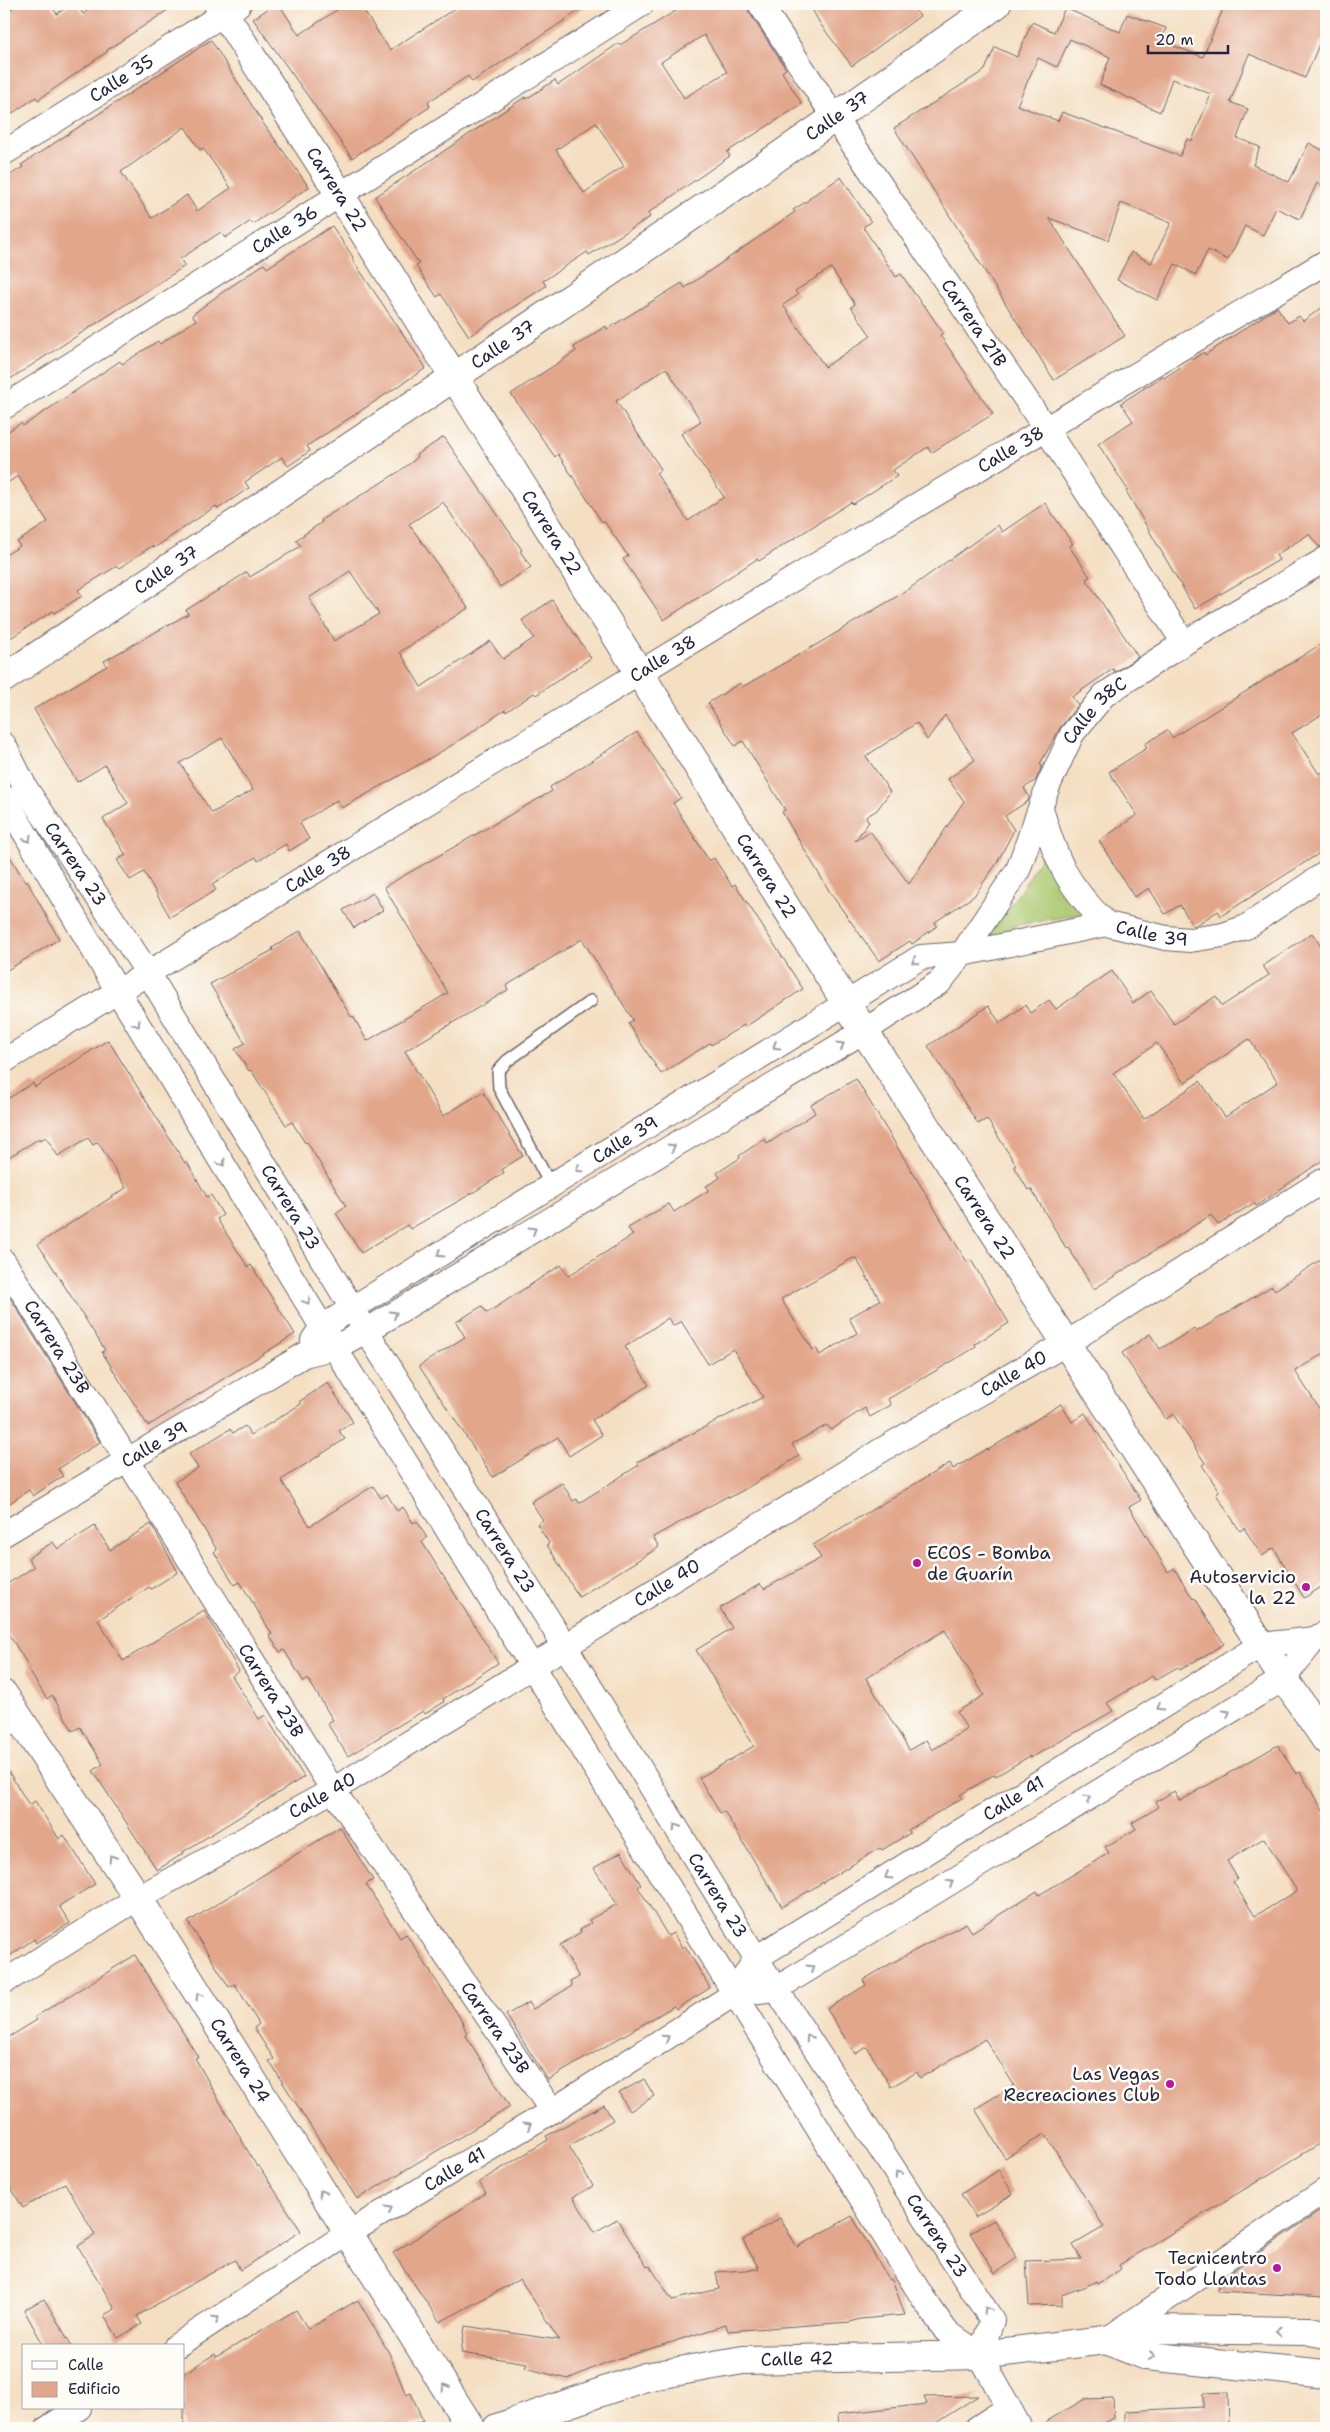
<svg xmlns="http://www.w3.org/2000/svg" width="1330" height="2432" font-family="'Shantell Sans',sans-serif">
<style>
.green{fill:#abc86f;stroke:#667555}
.building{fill:#e2a68b;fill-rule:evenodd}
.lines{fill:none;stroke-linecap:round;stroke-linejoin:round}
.lane-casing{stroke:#6c646b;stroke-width:14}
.street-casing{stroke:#6c646b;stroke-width:26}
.secondary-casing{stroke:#6c646b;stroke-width:30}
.lane{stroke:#fff;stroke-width:11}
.street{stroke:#fff;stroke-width:24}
.secondary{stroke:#fff;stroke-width:28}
.oneway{stroke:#9c9ca7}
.poi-dot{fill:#b5179e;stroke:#fdfcf7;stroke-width:2}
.labels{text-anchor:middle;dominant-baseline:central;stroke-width:5;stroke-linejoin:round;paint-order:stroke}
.street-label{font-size:18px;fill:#22223b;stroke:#fdfcf7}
.poi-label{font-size:18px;fill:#22223b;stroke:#fdfcf7;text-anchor:end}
</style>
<rect width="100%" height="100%" fill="#fdfcf7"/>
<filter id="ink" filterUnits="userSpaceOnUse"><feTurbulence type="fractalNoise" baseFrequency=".02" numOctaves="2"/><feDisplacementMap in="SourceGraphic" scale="10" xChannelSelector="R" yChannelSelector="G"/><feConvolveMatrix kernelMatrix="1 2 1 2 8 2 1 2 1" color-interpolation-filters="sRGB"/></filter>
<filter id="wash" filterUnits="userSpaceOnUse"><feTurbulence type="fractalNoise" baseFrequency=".0096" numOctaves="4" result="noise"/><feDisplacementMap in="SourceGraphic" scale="20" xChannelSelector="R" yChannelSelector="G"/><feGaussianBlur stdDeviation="1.12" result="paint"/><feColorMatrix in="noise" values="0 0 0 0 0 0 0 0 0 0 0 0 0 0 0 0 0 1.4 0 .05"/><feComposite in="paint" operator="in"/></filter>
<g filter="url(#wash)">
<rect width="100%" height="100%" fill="#f4dfc3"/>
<path class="green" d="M1045 850 1058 882 1081 914 1017 925 985 940 1024 886Z"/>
<g id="blocks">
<g class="building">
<path d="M19 4H50L57 14 71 4H77L83 14 97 4H177L107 50 108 51 38 100 36 97 4 119V14Z"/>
<path d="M275 4H279L299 35 346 4H359L390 50 462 4H589L472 82 468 76 428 102 430 107 352 158 253 19Z"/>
<path d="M687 4H746L749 12 786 69 782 72 802 104 727 152 730 156 648 213 650 217 589 255 587 252 543 281 546 286 469 336 441 294 437 297 427 283 416 266 419 264 375 197 525 97 526 99 555 80 558 85 619 43 620 45ZM704 35 727 72 684 98 661 62ZM596 123 624 166 584 193 556 150Z"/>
<path d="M809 4H910L920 16 852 66 821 25Z"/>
<path d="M1225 4H1326V42L1321 40 1305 78 1249 54 1230 102 1248 109 1237 138 1260 147 1253 165 1289 182 1309 143 1326 152V188L1317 183 1300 219 1276 208 1263 235 1245 226 1228 260 1208 250 1196 275 1175 264 1157 300 1117 280 1131 252 1151 263 1171 223 1121 203 1108 240 1049 218 1125 336 1054 380 894 128 985 70 995 47 1017 57 1032 22 1054 32 1065 8 1120 32 1127 14 1166 28 1161 41 1203 57ZM1070 39 1110 57 1100 85 1160 112 1172 79 1211 94 1192 141 1187 139 1180 156 1062 112 1058 121 1017 105 1038 58 1057 67Z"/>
<path d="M211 40 263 123 309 187 253 224 251 221 225 238 221 232 180 259 185 266 4 383V179L23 167 21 165ZM185 127 200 150 203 148 231 188 197 211 187 195 152 218 121 172Z"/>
<path d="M841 177 871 222 863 227 896 277 901 274 923 306 924 305 943 333 940 335 993 414 931 453 928 447 893 470 897 476 853 504 851 502 759 561 757 559 664 620 623 559 628 556 604 521 602 522 558 454 555 457 511 394 576 351 574 347 606 326 607 329 682 283 685 288 795 212 793 210 810 199 809 198ZM831 268 855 304 851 307 871 336 825 367 783 305 798 295 795 291ZM666 368 701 421 681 434 724 497 688 521 656 473 661 469 616 401Z"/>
<path d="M332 226 353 257 352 259 426 368 307 446 310 451 288 466 282 457 245 482 249 488 218 509 216 506 154 548 152 546 119 568 117 566 78 590 82 596 54 613 53 611 4 642V556L20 546 17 542 48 522 18 476 4 485V434L21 423 23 426 120 361 122 364 158 341 160 344 196 320 192 315 217 296 264 264 267 268Z"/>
<path d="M1326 305V545L1319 547 1309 534 1276 555 1279 560 1195 609 1126 491 1128 490 1098 444 1133 421 1121 403 1163 376 1164 378 1204 352 1205 355 1277 307 1288 323 1299 316 1303 321Z"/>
<path d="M444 437 522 550 520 551 531 567 500 587 443 502 409 524 468 608 400 652 421 687 490 641 503 659 534 638 522 620 552 600 591 658 536 695 534 693 506 712 505 710 449 747 413 768 342 808 337 800 300 823 309 839 289 851 286 844 258 861 256 857 212 884 216 890 170 917 144 872 130 880 117 860 126 855 103 819 128 803 105 765 77 782 34 709 107 666 104 661 188 614 186 610 225 586 247 572 250 577 301 546 296 540 322 522 321 520 400 471 418 457 416 455ZM350 571 379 614 334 641 309 598ZM222 738 253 790 212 813 180 763Z"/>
<path d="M1045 503 1073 544 1069 546 1090 577 1086 579 1138 657 1115 672 1113 669 1072 697 1078 705 1060 728 1040 764 1042 766 1036 780 1024 788 1029 797 1028 801 1005 816 1014 830 997 863 974 896 935 922 937 926 912 944 910 941 879 961 831 894 782 812 785 810 743 741 735 746 708 703 740 683 742 687 816 645 906 591 998 525 1002 532ZM945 715 975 760 948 779 964 801 909 884 870 831 855 841 869 822 866 817 877 810 890 792 866 756 917 723 927 740Z"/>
<path d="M1326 641V712L1292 733 1319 774 1326 770V849L1221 916 1218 911 1196 925 1193 926 1180 905 1165 914 1149 888 1134 897 1099 841 1137 815 1109 772 1147 748 1145 744 1167 730 1172 738Z"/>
<path d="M637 732 681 798 673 803 709 861 714 858 732 886 735 884 803 989 745 1027 744 1025 711 1045 710 1043 661 1074 628 1023 633 1020 582 939 506 986 508 990 405 1051 443 1116 483 1092 523 1156 502 1169 504 1173 469 1195 410 1229 407 1225 361 1253 336 1213 346 1206 307 1142 305 1143 292 1122 286 1125 251 1070 249 1071 235 1049 245 1043 210 984 273 950 272 948 300 931 351 1017 353 1016 367 1041 448 993 384 887 552 791 550 787Z"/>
<path d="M4 846 25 882 27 881 59 939 4 972Z"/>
<path d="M373 893 383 910 354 928 343 910Z"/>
<path d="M1312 933 1326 954V1158L1256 1206 1254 1203 1218 1225 1211 1215 1094 1289 1068 1247 1066 1248 1031 1189 1028 1190 1014 1166 1016 1165 987 1119 978 1124 928 1046 988 1006 1000 1023 1025 1005 1030 1013 1049 1000 1056 1009 1112 971 1133 1003 1151 991 1174 1024 1216 996 1222 1006 1269 975 1263 966ZM1249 1039 1278 1082 1225 1117 1200 1081 1144 1119 1113 1073 1157 1043 1184 1083Z"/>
<path d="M108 1040 185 1163 187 1162 207 1197 211 1195 223 1215 217 1219 248 1267 251 1265 295 1334 148 1426 102 1352 105 1350 38 1244 126 1188 98 1142 93 1145 88 1138 58 1156 46 1137 41 1140 40 1138 4 1160V1101L33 1083 35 1087Z"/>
<path d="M856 1079 967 1262 971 1260 1009 1323 975 1344 976 1347 888 1399 891 1405 870 1417 865 1408 831 1430 827 1425 792 1444 799 1456 747 1488 729 1498 728 1496 653 1537 659 1547 579 1597 547 1545 549 1543 537 1524 543 1520 531 1502 562 1483 573 1501 577 1499 579 1503 639 1465 637 1462 763 1397 733 1349 708 1364 681 1321 673 1326 668 1318 625 1347 649 1385 592 1420 602 1435 569 1456 558 1437 493 1477 419 1366 465 1337 456 1322 482 1306 487 1313 561 1265 568 1276 633 1235 628 1228 669 1204 674 1212 709 1190 706 1186 720 1178 717 1173 740 1158 739 1156 764 1139 767 1144 815 1113 811 1105ZM853 1258H856L880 1300 849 1318 857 1333 820 1355 816 1348 813 1350 781 1299Z"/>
<path d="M1326 1256V1352L1295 1371 1326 1419V1584L1304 1598 1274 1548 1262 1556 1244 1528 1240 1531 1216 1494 1219 1491 1202 1465 1205 1463 1173 1414 1166 1419 1122 1353 1150 1334 1160 1349 1194 1329 1196 1332 1272 1286 1275 1290Z"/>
<path d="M4 1288 100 1442 58 1469 63 1476 33 1496 29 1490 4 1507Z"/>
<path d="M328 1383 353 1422 339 1431 345 1439 281 1480 310 1526 373 1486 381 1498 387 1494 397 1511 403 1507 413 1523 417 1521 427 1538 422 1542 498 1663 443 1699 444 1702 425 1714 423 1711 348 1756 327 1723 333 1720 308 1679 304 1682 284 1650 280 1652 269 1635 272 1634 240 1582 235 1585 214 1552 217 1550 175 1482 198 1468 189 1454 230 1429 233 1433 245 1426 251 1435 301 1404 300 1401Z"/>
<path d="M1061 1404 1072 1422 1085 1413 1141 1500 1129 1507 1168 1572 1174 1568 1193 1599 1195 1598 1224 1644 1180 1670 1178 1667 1155 1680 1152 1676 1107 1703 1113 1711 1031 1758 1030 1756 996 1776 995 1774 960 1795 962 1798 908 1830 910 1833 882 1850 880 1848 782 1907 724 1811 720 1813 699 1778 754 1746 696 1650 732 1628 720 1608 760 1584 764 1589 821 1558 813 1545 950 1463 953 1469 987 1449 988 1450ZM945 1630 984 1695 957 1712 967 1729 932 1750 926 1740 909 1750 866 1678Z"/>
<path d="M151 1524 178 1572 151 1589 149 1587 98 1620 123 1661 204 1610 239 1671 232 1676 259 1719 265 1715 304 1777 183 1852 184 1853 157 1870 93 1771 103 1764 80 1727 73 1731 52 1695 47 1699 28 1669 30 1668 4 1627V1586L34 1567 28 1558 53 1542 58 1549 95 1526 110 1550Z"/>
<path d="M1278 1745 1296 1774 1300 1772 1326 1816V2140L1119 2265 1121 2269 1097 2284 1096 2282 1062 2295V2305L1029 2306 1026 2261 1081 2259 1073 2245 1104 2227 1045 2134 1005 2158 975 2109 1014 2085 985 2039 920 2078 917 2072 891 2087 867 2047 855 2054 827 2009 866 1985 863 1980 890 1964 966 1923 972 1932 1037 1891 1039 1895 1109 1853 1105 1847 1136 1829 1132 1823 1159 1807 1156 1802 1174 1791 1180 1801ZM1264 1838 1297 1891 1255 1916 1233 1882 1238 1879 1227 1861Z"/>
<path d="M4 1764 29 1805 35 1801 59 1839 64 1835 95 1884 59 1906 70 1923 36 1943 34 1939 4 1960Z"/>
<path d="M340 1827 373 1880 366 1884 400 1938 406 1934 421 1957 460 2018 467 2033 465 2034 510 2107 357 2199 269 2061 274 2059 254 2028 259 2024 235 1984 229 1987 188 1922Z"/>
<path d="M621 1852 641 1885 638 1887 668 1936 673 1933 682 1948 685 1946 710 1988 676 2009 674 2006 548 2080 506 2015 529 2002 533 2009 572 1986 570 1982 579 1977 560 1945 581 1932 580 1930 591 1923 589 1920 617 1904 594 1868Z"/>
<path d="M135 1955 198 2057 195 2058 257 2167 259 2166 301 2231 240 2270 235 2260 179 2291 137 2316 142 2324 118 2338 104 2315 115 2309 78 2246 95 2235 65 2183 23 2208 4 2176V2040L37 2020 35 2017Z"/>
<path d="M644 2079 654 2096 630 2111 619 2093Z"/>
<path d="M604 2105 613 2120 569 2146 593 2186 573 2197 595 2232 617 2219 647 2267 650 2266 672 2300 719 2289 716 2272 759 2269 743 2240 780 2218 797 2247 852 2216 888 2279H892L905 2315 860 2319 851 2322 728 2331 726 2325 605 2363 568 2379 525 2368 527 2363 461 2353 465 2326 559 2340 520 2279 440 2322 393 2253 486 2193 479 2182 548 2140 546 2136Z"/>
<path d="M999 2170 1013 2194 975 2217 961 2194Z"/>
<path d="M1326 2207V2297L1218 2291 1219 2280Z"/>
<path d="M994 2220 1017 2258 995 2273 970 2233Z"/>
<path d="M44 2299 72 2346H44L24 2310Z"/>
<path d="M358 2300 389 2353 406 2395 411 2393 423 2421 405 2428H184V2373L215 2354 216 2357 296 2310 308 2329Z"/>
<path d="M1228 2392 1229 2428H1125V2411L1203 2407V2393Z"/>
<path d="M978 2396 928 2428H839L838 2414 927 2404 924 2397Z"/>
<path d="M1113 2398 1114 2418 1095 2428H1035L1085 2399Z"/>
</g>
</g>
</g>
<g filter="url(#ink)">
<use href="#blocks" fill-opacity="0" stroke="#6c646b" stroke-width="1"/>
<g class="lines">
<defs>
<path id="lane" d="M551 1186 499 1088 498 1071 507 1061 591 1001"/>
<g id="street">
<path id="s1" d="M760 4 835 118 1046 429 1184 643"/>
<path id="s2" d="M4 153 239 4"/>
<path id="s3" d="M4 407 642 4"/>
<path id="s4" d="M4 745 26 789 148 973 352 1308 565 1646 756 1958 992 2320 980 2355"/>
<path d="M4 797 117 990 322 1327 923 2298 946 2331 980 2355 1020 2428"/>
<path d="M1041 808C1056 861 1067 886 1107 924"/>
<path id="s5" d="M4 1061 808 570 1326 262"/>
<path id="s6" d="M4 1262 333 1790 552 2111"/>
<path id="s7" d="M313 1340 322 1327 921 957 962 954 1107 924 1166 938 1190 940 1223 935 1246 927 1326 873"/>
<path id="s8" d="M4 1534 304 1355 336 1347 366 1331 864 1031 940 982 962 954 1018 870 1048 786 1072 734 1104 695 1184 643 1326 559"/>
<path id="s9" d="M4 1982 138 1898 333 1790 880 1451 1067 1343 1326 1179"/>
<path d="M734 1994 776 1989 1283 1679 1315 1639 1321 1635"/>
<path d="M1115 2334 1326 2190"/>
<path id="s10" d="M176 2346 347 2234 552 2111 734 1994 756 1958 1261 1645 1315 1639"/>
<path d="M48 2428 79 2408"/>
<path d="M977 2428 1008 2408"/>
</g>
<g id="secondary">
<path id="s11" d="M218 4 339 193 846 1003 1261 1645 1326 1740"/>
<path id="s12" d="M4 678C337 456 670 235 997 4"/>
<path id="s13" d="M4 1695 138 1898 471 2428"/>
<path d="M1106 2340 1146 2356 1326 2374"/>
<path id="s14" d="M497 2428 645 2377 743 2360 980 2355 1106 2340 1145 2329 1310 2331 1326 2334"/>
</g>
</defs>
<use href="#lane" class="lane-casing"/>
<use href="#street" class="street-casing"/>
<use href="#secondary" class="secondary-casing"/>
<use href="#lane" class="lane"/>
<use href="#street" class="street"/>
<use href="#secondary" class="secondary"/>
</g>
<defs><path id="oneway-chevron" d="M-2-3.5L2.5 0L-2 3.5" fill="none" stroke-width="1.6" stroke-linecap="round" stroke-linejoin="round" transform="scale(1.25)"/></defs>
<g class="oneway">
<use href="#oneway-chevron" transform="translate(28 839) rotate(60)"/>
<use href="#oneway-chevron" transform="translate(915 961) rotate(150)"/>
<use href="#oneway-chevron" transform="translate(137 1024) rotate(59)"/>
<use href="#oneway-chevron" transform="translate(841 1045) rotate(-31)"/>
<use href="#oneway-chevron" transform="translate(776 1046) rotate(148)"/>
<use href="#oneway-chevron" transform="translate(672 1147) rotate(-31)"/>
<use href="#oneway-chevron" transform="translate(222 1163) rotate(59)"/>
<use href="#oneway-chevron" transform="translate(579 1169) rotate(148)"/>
<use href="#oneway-chevron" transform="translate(533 1230) rotate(-31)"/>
<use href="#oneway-chevron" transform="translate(440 1254) rotate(148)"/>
<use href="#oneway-chevron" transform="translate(307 1301) rotate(59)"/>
<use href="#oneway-chevron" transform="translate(394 1314) rotate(-31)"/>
<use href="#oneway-chevron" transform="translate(1160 1707) rotate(148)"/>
<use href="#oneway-chevron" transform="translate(1227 1713) rotate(-31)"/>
<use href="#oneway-chevron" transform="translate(1088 1798) rotate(-31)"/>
<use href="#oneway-chevron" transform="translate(676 1827) rotate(-122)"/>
<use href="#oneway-chevron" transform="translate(112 1858) rotate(-123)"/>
<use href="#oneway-chevron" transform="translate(888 1876) rotate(148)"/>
<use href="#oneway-chevron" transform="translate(950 1883) rotate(-31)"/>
<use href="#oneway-chevron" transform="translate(811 1968) rotate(-31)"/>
<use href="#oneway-chevron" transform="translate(199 1996) rotate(-122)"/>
<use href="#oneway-chevron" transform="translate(666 2038) rotate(-33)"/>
<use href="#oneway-chevron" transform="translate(809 2038) rotate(-123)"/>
<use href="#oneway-chevron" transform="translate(528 2125) rotate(-31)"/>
<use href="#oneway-chevron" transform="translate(898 2174) rotate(-123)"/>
<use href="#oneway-chevron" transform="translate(322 2193) rotate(-122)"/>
<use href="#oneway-chevron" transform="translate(389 2209) rotate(-31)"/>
<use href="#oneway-chevron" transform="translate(987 2310) rotate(-122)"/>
<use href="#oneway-chevron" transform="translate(216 2319) rotate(-33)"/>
<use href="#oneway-chevron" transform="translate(1278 2331) rotate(-179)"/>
<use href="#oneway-chevron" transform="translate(1152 2356) rotate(8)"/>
<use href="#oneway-chevron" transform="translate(445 2387) rotate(-122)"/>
</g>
</g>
<g class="poi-dot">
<circle cx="917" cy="1563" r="5"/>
<circle cx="1306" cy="1587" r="5"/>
<circle cx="1170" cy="2084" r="5"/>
<circle cx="1277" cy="2268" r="5"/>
</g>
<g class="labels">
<g class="street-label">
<text stroke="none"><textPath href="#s2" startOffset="139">Calle 35</textPath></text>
<text stroke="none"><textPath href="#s12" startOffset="1005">Calle 37</textPath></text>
<text stroke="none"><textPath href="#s11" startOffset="220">Carrera 22</textPath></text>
<text stroke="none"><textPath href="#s3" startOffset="332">Calle 36</textPath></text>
<text stroke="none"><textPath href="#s1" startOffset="384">Carrera 21B</textPath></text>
<text stroke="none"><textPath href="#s12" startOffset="600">Calle 37</textPath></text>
<text stroke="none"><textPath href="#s5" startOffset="1178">Calle 38</textPath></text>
<text stroke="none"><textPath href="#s11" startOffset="625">Carrera 22</textPath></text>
<text stroke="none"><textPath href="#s12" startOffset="195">Calle 37</textPath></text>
<text stroke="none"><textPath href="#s5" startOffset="772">Calle 38</textPath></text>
<text stroke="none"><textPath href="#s8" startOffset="1404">Calle 38C</textPath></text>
<text stroke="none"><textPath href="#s4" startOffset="139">Carrera 23</textPath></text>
<text stroke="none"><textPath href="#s5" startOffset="368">Calle 38</textPath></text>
<text stroke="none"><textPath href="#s11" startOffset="1030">Carrera 22</textPath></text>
<text stroke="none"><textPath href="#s7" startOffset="955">Calle 39</textPath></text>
<text stroke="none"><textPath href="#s7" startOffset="372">Calle 39</textPath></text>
<text stroke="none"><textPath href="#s4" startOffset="544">Carrera 23</textPath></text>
<text stroke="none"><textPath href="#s11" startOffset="1435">Carrera 22</textPath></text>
<text stroke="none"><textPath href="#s6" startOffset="100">Carrera 23B</textPath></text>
<text stroke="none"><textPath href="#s9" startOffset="1179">Calle 40</textPath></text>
<text stroke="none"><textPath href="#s8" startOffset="175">Calle 39</textPath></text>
<text stroke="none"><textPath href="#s4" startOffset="949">Carrera 23</textPath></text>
<text stroke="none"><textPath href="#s9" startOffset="774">Calle 40</textPath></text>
<text stroke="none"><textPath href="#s6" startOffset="505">Carrera 23B</textPath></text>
<text stroke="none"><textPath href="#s9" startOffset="369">Calle 40</textPath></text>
<text stroke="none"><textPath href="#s10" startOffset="1005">Calle 41</textPath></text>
<text stroke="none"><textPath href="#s4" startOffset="1354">Carrera 23</textPath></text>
<text stroke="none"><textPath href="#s6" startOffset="910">Carrera 23B</textPath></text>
<text stroke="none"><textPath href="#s13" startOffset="435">Carrera 24</textPath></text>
<text stroke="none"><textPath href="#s10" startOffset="330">Calle 41</textPath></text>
<text stroke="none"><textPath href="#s4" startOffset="1759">Carrera 23</textPath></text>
<text stroke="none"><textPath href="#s14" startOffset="310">Calle 42</textPath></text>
</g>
<g class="poi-label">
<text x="927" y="1553" text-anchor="start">ECOS - Bomba<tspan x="927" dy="21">de Guarín</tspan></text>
<text x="1296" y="1577">Autoservicio<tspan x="1296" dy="21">la 22</tspan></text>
<text x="1160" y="2074">Las Vegas<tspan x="1160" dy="21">Recreaciones Club</tspan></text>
<text x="1267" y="2258">Tecnicentro<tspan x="1267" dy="21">Todo Llantas</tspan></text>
</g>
</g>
<rect width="1330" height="2432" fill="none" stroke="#fdfcf7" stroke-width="20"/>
<rect x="22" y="2344" width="162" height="65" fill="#fdfcf7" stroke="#a5a5ac"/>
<rect x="32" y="2361" width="25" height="8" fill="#ffffff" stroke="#a5a5ac"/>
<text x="68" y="2370" font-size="15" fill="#22223b">Calle</text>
<rect x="32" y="2382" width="25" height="15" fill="#e2a68b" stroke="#a5a5ac"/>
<text x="68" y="2394" font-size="15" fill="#22223b">Edificio</text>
<path d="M1148 45v8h80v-8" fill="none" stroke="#22223b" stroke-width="2.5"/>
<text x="1155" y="45" font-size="15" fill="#22223b" stroke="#fdfcf7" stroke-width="4" paint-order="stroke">20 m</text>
</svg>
